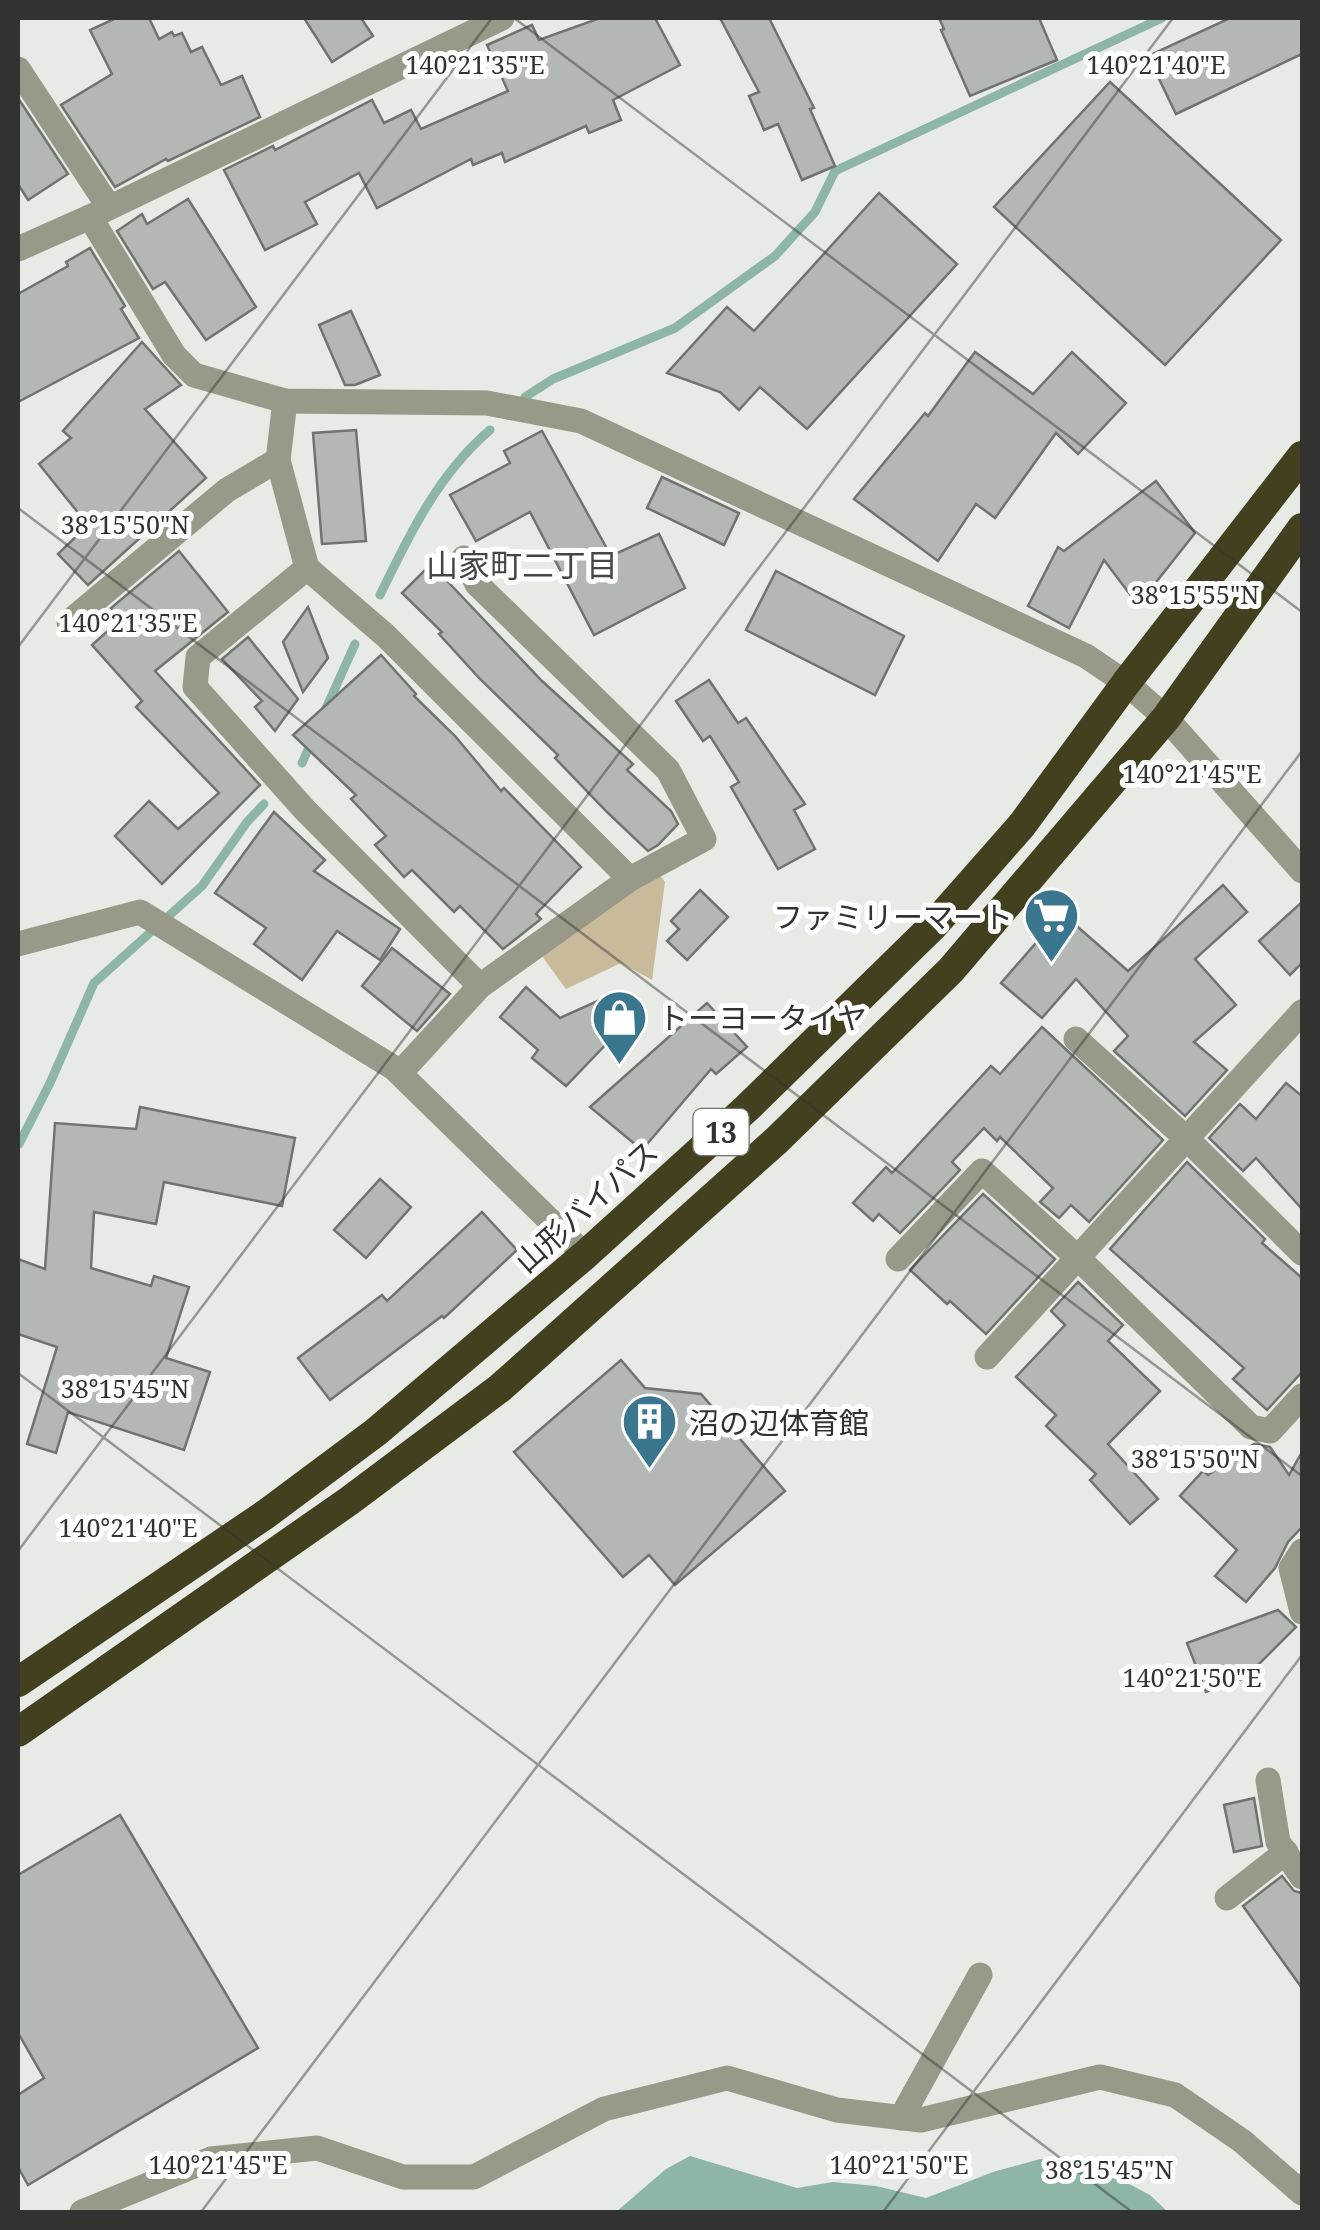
<svg xmlns="http://www.w3.org/2000/svg" width="1320" height="2230" font-family="'Noto Serif','Noto Sans JP',serif">
<style>
.green{fill:#c9ba9a}
.water{fill:#8eb6a4}
.lines{fill:none;stroke-linecap:round;stroke-linejoin:round}
.stream{stroke:#8eb6a4;stroke-width:9}
.building{fill:#b4b8b4;stroke:#707370;stroke-width:2.5}
.minor{stroke:#999989;stroke-width:25}
.highway{stroke:#42401f;stroke-width:30}
.ticks{fill:none;stroke:#323231;stroke-width:2.5;stroke-opacity:0.45}
.labels{text-anchor:middle;dominant-baseline:central;stroke-width:10;stroke-linejoin:round;paint-order:stroke}
.shield{fill:#fff;stroke:#70706f;stroke-width:2.5}
.shield-label{font-size:28px;font-weight:bold;fill:#323231}
.poi-label{font-size:30px;fill:#323231;stroke:#fff;text-anchor:start}
.street-label{font-size:30px;fill:#323231;stroke:#fff}
.neighbourhood-label{font-size:32px;fill:#454642;stroke:#fff}
.ticks-label{font-size:25px;text-anchor:middle;fill:#323231;stroke:#fff;stroke-width:10;stroke-linejoin:round;paint-order:stroke}
</style>
<rect width="100%" height="100%" fill="#e8eae5"/>
<path class="green" d="M654 867 665 882 652 980 621 963 566 989 534 945Z"/>
<path class="water" d="M690 2156 797 2188 833 2182 876 2186 926 2198 993 2172 1040 2159 1095 2166 1150 2195 1168 2212H616L666 2169Z"/>
<g class="lines">
<g class="stream">
<path d="M525 397 553 379 675 328 775 256 815 212 835 171 1162 18"/>
<path d="M380 595C409 535 439 473 490 430"/>
<path d="M323 715 355 644"/>
<path d="M302 763 311 743"/>
<path d="M19 1144 50 1083 94 983 202 886 247 822 264 804"/>
</g>
</g>
<g class="building">
<path d="M116 18H149L159 39 172 32 174 36 182 33 191 52 202 47 221 85 242 76 260 117 168 161 166 159 115 187 61 105 112 74 90 30Z"/>
<path d="M304 18H361L373 36 332 62Z"/>
<path d="M600 18H655L680 65 613 100 621 120 589 133 586 126 505 162 502 153 473 165 471 159 377 208 359 173 305 202 317 224 265 250 224 170 273 146 275 150 372 100 384 123 411 110 421 129 508 91 487 45 532 25 539 40Z"/>
<path d="M720 18H769L814 108 810 109 835 166 802 180 778 124 764 130 749 96 759 92Z"/>
<path d="M939 18H1039L1057 60 970 96 941 30 944 29Z"/>
<path d="M1230 18H1302V54L1176 114 1148 56Z"/>
<path d="M1110 82 1281 240 1165 365 994 207Z"/>
<path d="M18 98 68 174 28 200 18 184Z"/>
<path d="M879 193 957 264 807 429 760 387 739 410 720 392 667 373 727 307 754 331Z"/>
<path d="M188 199 256 307 206 340 165 282 153 289 117 231 142 214 147 224Z"/>
<path d="M90 248 125 306 121 309 139 338 18 402V294L68 266 66 262Z"/>
<path d="M351 311 380 375 355 385H345L319 325Z"/>
<path d="M142 342 181 385 145 409 206 478 88 585 58 554 88 525 39 464 71 438 63 431Z"/>
<path d="M975 352 1033 394 1072 352 1126 403 1078 454 1056 433 995 518 976 504 938 561 854 499 925 413 928 416Z"/>
<path d="M356 430 366 541 322 544 313 433Z"/>
<path d="M542 431 611 556 659 534 685 588 594 635 530 512 476 541 450 495 510 463 504 451Z"/>
<path d="M662 477 739 513 724 545 647 508Z"/>
<path d="M1156 481 1195 533 1138 605 1104 560 1069 628 1028 606 1058 547 1064 551Z"/>
<path d="M179 551 228 612 155 671 260 785 162 884 115 836 149 801 178 829 219 793 136 707 142 701 92 645 121 619 111 608Z"/>
<path d="M431 564 542 681 633 764 627 770 671 811 678 824 658 845 648 851 607 812 555 758 558 755 479 678 439 634 442 632 402 593Z"/>
<path d="M776 571 904 636 875 695 746 630Z"/>
<path d="M308 607 328 658 303 692 283 642Z"/>
<path d="M248 637 298 699 275 731 255 707 262 701 222 659Z"/>
<path d="M381 655 416 694 414 696 455 736 501 791 504 788 581 867 536 914 541 919 503 949 460 906 454 912 412 870 404 877 375 845 386 836 351 799 356 795 293 735Z"/>
<path d="M709 680 738 723 746 718 805 804 794 810 815 849 778 869 731 787 739 782 710 736 703 741 676 701Z"/>
<path d="M274 812 325 860 314 871 400 929 380 960 337 931 302 980 254 944 266 928 215 893Z"/>
<path d="M1223 885 1247 912 1195 959 1236 1005 1194 1042 1227 1070 1185 1116 1114 1051 1128 1036 1076 979 1042 1018 1001 983 1062 913 1128 971Z"/>
<path d="M700 890 728 917 687 960 667 941 679 929 671 921Z"/>
<path d="M1302 902V963L1290 975 1259 941Z"/>
<path d="M392 948 450 994 417 1031 362 986Z"/>
<path d="M526 987 560 1018 611 995 635 1014 566 1086 532 1058 538 1050 500 1017Z"/>
<path d="M707 1003 747 1047 716 1074 711 1069 642 1150 590 1107Z"/>
<path d="M1042 1027 1163 1140 1089 1222 1071 1205 1059 1218 1040 1202 1053 1188 1000 1137 997 1141 984 1128 952 1162 960 1170 900 1233 879 1214 873 1221 853 1203 886 1167 892 1173 991 1066 1000 1074Z"/>
<path d="M1286 1083 1302 1096V1209L1256 1158 1243 1171 1209 1138 1240 1104 1256 1119Z"/>
<path d="M140 1107 295 1138 282 1206 164 1182 156 1224 94 1212 91 1268 151 1286 154 1276 189 1287 166 1358 210 1372 184 1450 68 1412 56 1453 27 1444 57 1347 18 1334V1259L45 1269 55 1123 136 1129Z"/>
<path d="M1187 1162 1265 1239 1262 1243 1302 1278V1372L1267 1410 1233 1379 1244 1368 1110 1249Z"/>
<path d="M380 1179 411 1207 366 1258 334 1230Z"/>
<path d="M983 1194 1055 1259 986 1334 950 1301 947 1304 910 1270Z"/>
<path d="M482 1212 517 1250 444 1318 442 1316 330 1400 298 1358 382 1295 387 1301Z"/>
<path d="M1078 1282 1123 1325 1108 1341 1160 1391 1108 1444 1158 1499 1130 1524 1090 1480 1096 1474 1046 1426 1056 1415 1016 1377 1065 1325 1051 1311Z"/>
<path d="M621 1360 645 1388 701 1394 785 1491 675 1585 649 1555 623 1577 514 1452Z"/>
<path d="M1254 1444 1270 1447 1289 1475 1302 1452V1527L1288 1542 1275 1568 1246 1602 1215 1576 1237 1550 1180 1496 1203 1471 1208 1475Z"/>
<path d="M1278 1610 1296 1627 1245 1678 1206 1692 1187 1643Z"/>
<path d="M1254 1798 1262 1846 1234 1852 1224 1805Z"/>
<path d="M120 1815 258 2048 28 2185 18 2167V2095L44 2078 18 2033V1875Z"/>
<path d="M1282 1876 1294 1891 1302 1893V1988L1243 1906Z"/>
</g>
<g class="lines">
<g class="minor">
<path d="M18 69 109 207"/>
<path d="M90 217 174 355 194 375 285 401 487 403 581 421 1086 656 1126 683 1166 718 1302 871"/>
<path d="M18 249 90 217 502 18"/>
<path d="M285 401 278 460 307 568 386 636 630 879"/>
<path d="M307 568 198 657 195 687 305 810 480 986"/>
<path d="M69 622 227 490 278 460"/>
<path d="M18 944 140 912 394 1068 585 1255"/>
<path d="M1076 1039 1187 1139 1302 1253"/>
<path d="M400 1073 480 986 630 879 704 839 668 770 477 584 464 558"/>
<path d="M898 1259 982 1171 1078 1258 1251 1427 1270 1431 1302 1396"/>
<path d="M987 1357 1302 1012"/>
<path d="M1302 1551 1291 1568 1302 1612"/>
<path d="M1268 1780 1278 1842 1302 1877"/>
<path d="M1227 1898 1286 1852"/>
<path d="M901 2118 980 1975"/>
<path d="M82 2212 211 2159 317 2148 403 2177H474L604 2109 727 2078 837 2110 921 2120 1100 2077 1175 2095 1242 2141 1302 2193"/>
</g>
<g class="highway">
<path d="M18 1682 266 1514 376 1432 585 1255 747 1108 933 926 1022 825 1126 683 1302 456"/>
<path d="M18 1732 349 1501 500 1388 777 1140 951 970 1166 718 1302 528"/>
</g>
</g>
<path class="ticks" d="M514 18 1302 612M18 508 1302 1476M18 647 492 18M18 1373 1132 2212M18 1551 1173 18M201 2212 1302 751M883 2212 1302 1655"/>
<defs>
<symbol id="supermarket-pin" viewBox="-11 -11 22 30"><path d="M0 17L-7.5 6A9.5 9.5 0 1 1 7.5 6Z" fill="#3a768d" stroke="#fff"/><path d="M-6-5.5h2.5l.6 2H6L4.5 2H-2.5L-4.4-4H-6ZM-1.5 3.2a1.3 1.3 0 1 0 .1 0ZM3 3.2a1.3 1.3 0 1 0 .1 0Z" fill="#fff"/></symbol>
<symbol id="shop-pin" viewBox="-11 -11 22 30"><path d="M0 17L-7.5 6A9.5 9.5 0 1 1 7.5 6Z" fill="#3a768d" stroke="#fff"/><path d="M-5-2.5h2.3a2.7 3.5 0 0 1 5.4 0H5L5.5 6h-11ZM-1.5-2.5h3a1.5 2.3 0 0 0-3 0Z" fill="#fff"/></symbol>
<symbol id="building-pin" viewBox="-11 -11 22 30"><path d="M0 17L-7.5 6A9.5 9.5 0 1 1 7.5 6Z" fill="#3a768d" stroke="#fff"/><path d="M-4-6H4V6H1V3H-1V6H-4ZM-2.5-4.3h1.7v1.8h-1.7ZM.8-4.3h1.7v1.8H.8ZM-2.5-1h1.7V.8h-1.7ZM.8-1h1.7V.8H.8Z" fill="#fff"/></symbol>
</defs>
<g fill-rule="evenodd">
<use href="#supermarket-pin" x="1020" y="884" width="63" height="86"/>
<use href="#shop-pin" x="588" y="986" width="63" height="86"/>
<use href="#building-pin" x="618" y="1390" width="63" height="86"/>
</g>
<g class="labels">
<rect class="shield" x="693.5" y="1109" width="55" height="46" rx="8"/>
<g class="shield-label">
<text x="721" y="1132">13</text>
</g>
<g class="poi-label">
<text x="1013" y="916" text-anchor="end">ファミリーマート</text>
<text x="658" y="1017">トーヨータイヤ</text>
<text x="689" y="1422">沼の辺体育館</text>
</g>
<g class="street-label">
<text transform="translate(586 1206) rotate(-42)">山形バイパス</text>
</g>
<g class="neighbourhood-label">
<text x="522" y="564">山家町二丁目</text>
</g>
</g>
<g class="ticks-label">
<text x="475" y="74">140°21'35"E</text>
<text x="1156" y="74">140°21'40"E</text>
<text x="125" y="534">38°15'50"N</text>
<text x="1195" y="604">38°15'55"N</text>
<text x="128" y="632">140°21'35"E</text>
<text x="1192" y="783">140°21'45"E</text>
<text x="125" y="1398">38°15'45"N</text>
<text x="1195" y="1468">38°15'50"N</text>
<text x="128" y="1537">140°21'40"E</text>
<text x="1192" y="1687">140°21'50"E</text>
<text x="218" y="2174">140°21'45"E</text>
<text x="899" y="2174">140°21'50"E</text>
<text x="1109" y="2179">38°15'45"N</text>
</g>
<rect width="1320" height="2230" fill="none" stroke="#323231" stroke-width="40"/>
</svg>
